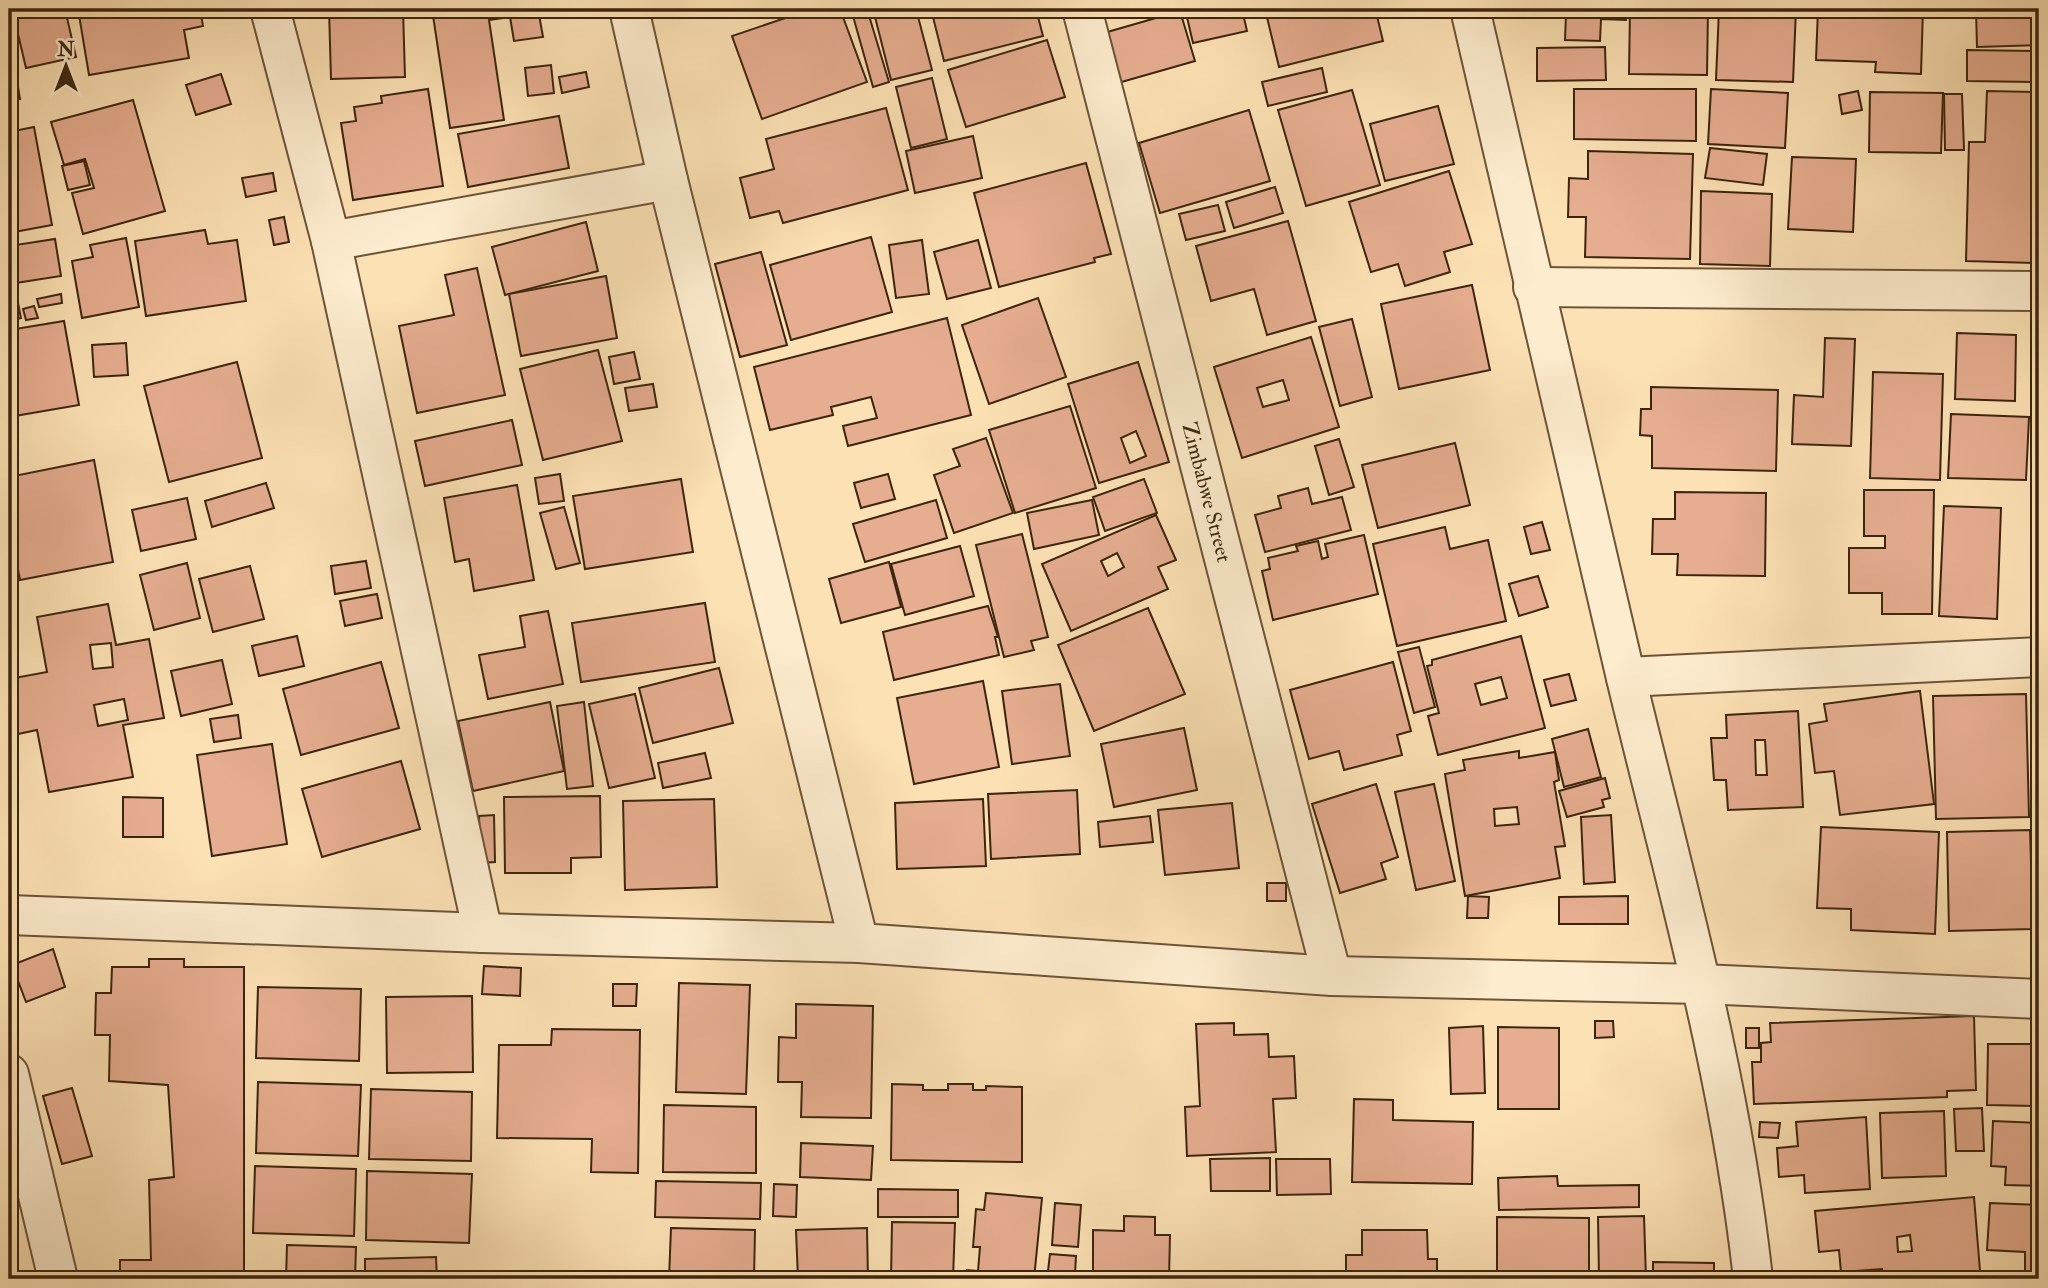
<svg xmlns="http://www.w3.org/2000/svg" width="2048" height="1288" font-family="'IM FELL Double Pica',serif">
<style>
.building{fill:#e6ad90;stroke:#3c250e;stroke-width:2;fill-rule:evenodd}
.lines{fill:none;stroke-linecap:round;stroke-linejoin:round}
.minor-casing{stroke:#6c5438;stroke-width:42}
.minor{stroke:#fdecce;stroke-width:38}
.labels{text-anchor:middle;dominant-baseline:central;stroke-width:5;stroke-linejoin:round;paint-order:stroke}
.street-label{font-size:21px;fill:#3c250e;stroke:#fdecce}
</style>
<rect width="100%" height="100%" fill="#fce1b4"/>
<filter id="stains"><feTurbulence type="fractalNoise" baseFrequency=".00286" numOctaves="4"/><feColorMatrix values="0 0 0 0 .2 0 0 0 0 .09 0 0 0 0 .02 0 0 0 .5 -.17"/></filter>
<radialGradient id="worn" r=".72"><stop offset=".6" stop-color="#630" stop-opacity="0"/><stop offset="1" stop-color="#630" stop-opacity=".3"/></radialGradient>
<g class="building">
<path d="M49 9H65L76 57 26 68 14 17Z"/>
<path d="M78 9H200L203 26 184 30 189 58 89 75Z"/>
<path d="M329 9H403L405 77 331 79Z"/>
<path d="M432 9H538L543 37 514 41 510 17 489 20 504 120 450 128Z"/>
<path d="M812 9H840L867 82 762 119 732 36Z"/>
<path d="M851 9H867L889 82 873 87Z"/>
<path d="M873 9H916L932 70 891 80Z"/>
<path d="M931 9H1036L1043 36 944 61Z"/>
<path d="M1185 9H1242L1247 31 1193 43Z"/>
<path d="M1265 9H1388L1389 13 1377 16 1383 41 1279 67Z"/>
<path d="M1530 9H1627L1626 20 1601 19 1600 41 1565 40 1566 14 1530 13Z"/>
<path d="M1630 9H1708L1707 75 1629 74Z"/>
<path d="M1719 9H1796L1793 82 1716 80Z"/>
<path d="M1818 9H1923L1921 74 1875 72 1876 62 1816 60Z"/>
<path d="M1976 9H2039V45L1977 47Z"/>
<path d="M1180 11 1195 61 1118 83 1104 33Z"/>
<path d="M9 30 20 99 9 100Z"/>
<path d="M1047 40 1065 97 966 127 948 70Z"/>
<path d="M1605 47 1606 80 1537 81V48Z"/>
<path d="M1967 50 2039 51V82L1967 81Z"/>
<path d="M551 65 554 93 528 96 525 68Z"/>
<path d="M1322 68 1327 92 1268 106 1262 82Z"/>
<path d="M586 72 589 87 562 93 559 77Z"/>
<path d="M221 74 231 104 196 115 186 85Z"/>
<path d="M932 78 947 139 911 148 896 87Z"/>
<path d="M428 89 443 186 353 200 341 123 356 121 354 107 382 103 381 96Z"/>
<path d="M1574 89H1696V141L1574 139Z"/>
<path d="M1711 89 1788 93 1785 148 1708 144Z"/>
<path d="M1352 90 1380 185 1306 206 1278 110Z"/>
<path d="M1858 91 1862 110 1842 114 1839 95Z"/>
<path d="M1987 91 2039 92 2036 263 1966 261 1969 142H1985Z"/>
<path d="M1870 92 1943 93 1941 153 1869 152Z"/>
<path d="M1944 94H1962L1964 150H1945Z"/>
<path d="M133 100 165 211 83 234 72 193 94 188 85 159 64 165 51 122Z"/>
<path d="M1438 106 1454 164 1385 181 1370 124Z"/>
<path d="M886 108 908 190 783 223 779 211 750 218 740 178 774 169 766 139Z"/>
<path d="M1249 110 1270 181 1160 213 1139 143Z"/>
<path d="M559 116 569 168 468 187 458 134Z"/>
<path d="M34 127 52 225 9 233V132Z"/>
<path d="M973 136 982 178 915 193 906 151Z"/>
<path d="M1710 148 1767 154 1763 185 1705 178Z"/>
<path d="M1588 151 1693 154 1690 259 1585 257 1586 217H1568L1569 178 1588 179Z"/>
<path d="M1792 157 1856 159 1853 232 1788 229Z"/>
<path d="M84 161 90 185 68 190 62 166Z"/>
<path d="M1086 163 1111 254 1094 258 1095 262 999 287 974 193Z"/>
<path d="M1449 171 1472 244 1444 252 1450 272 1405 286 1398 264 1371 272 1349 202Z"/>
<path d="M273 173 276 191 246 197 242 178Z"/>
<path d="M1275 187 1283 213 1234 228 1226 202Z"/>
<path d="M1701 191 1772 194 1770 266 1700 264Z"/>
<path d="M1218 205 1225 231 1186 240 1179 214Z"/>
<path d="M284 217 289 242 274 245 269 220Z"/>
<path d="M1288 221 1316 321 1267 335 1254 289 1211 301 1196 246Z"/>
<path d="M586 222 598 271 505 295 492 247Z"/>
<path d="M205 230 208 244 237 240 246 301 146 316 135 241Z"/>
<path d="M871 237 892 312 791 340 770 265Z"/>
<path d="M126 238 139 307 82 318 72 261 93 257 90 245Z"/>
<path d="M55 239 61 276 9 284V246Z"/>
<path d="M922 240 929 294 896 298 889 245Z"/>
<path d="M978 240 991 288 947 299 934 252Z"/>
<path d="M761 252 787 345 740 357 715 264Z"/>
<path d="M477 268 505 395 417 413 399 326 454 315 445 275Z"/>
<path d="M606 276 617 338 521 356 509 294Z"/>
<path d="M1472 285 1490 370 1399 389 1381 304Z"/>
<path d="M16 293 21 318 9 321V295Z"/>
<path d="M61 294 62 303 39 307 37 299Z"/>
<path d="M1038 298 1066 377 989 404 962 325Z"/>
<path d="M34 306 38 318 26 320 23 309Z"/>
<path d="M947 318 971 415 848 446 843 426 877 418 871 397 831 407 833 415 770 430 754 367Z"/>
<path d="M1352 319 1372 397 1340 406 1319 327Z"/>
<path d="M64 321 79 405 9 417V330Z"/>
<path d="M1957 333 2016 335 2015 401 1955 399Z"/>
<path d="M1311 337 1339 427 1242 458 1214 367ZM1283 380 1289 400 1263 407 1257 388Z"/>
<path d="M1825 338 1855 339 1851 446 1792 444 1794 395 1823 397Z"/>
<path d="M126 343 128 375 94 377 92 345Z"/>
<path d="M598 350 622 441 543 460 520 369Z"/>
<path d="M634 352 640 379 614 384 609 357Z"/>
<path d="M237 362 262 458 169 482 144 386Z"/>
<path d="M1138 362 1169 462 1099 483 1068 384ZM1136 431 1146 456 1130 463 1121 438Z"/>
<path d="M1873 372 1943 374 1940 480 1870 478Z"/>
<path d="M653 384 657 407 629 411 625 388Z"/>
<path d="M1651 387 1778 390 1776 471 1652 468V436L1640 435 1641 409H1651Z"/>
<path d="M2036 405H2039V436H2034Z"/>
<path d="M1070 406 1096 488 1015 513 989 430Z"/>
<path d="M1951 414 2029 417 2026 480 1948 478Z"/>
<path d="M512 420 522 465 425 486 415 441Z"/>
<path d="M986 438 1013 513 954 533 934 475 960 466 953 449Z"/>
<path d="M1339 439 1354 487 1329 495 1315 446Z"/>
<path d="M1455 443 1470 505 1378 528 1362 465Z"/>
<path d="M94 460 113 562 20 580 9 522V477Z"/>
<path d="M560 474 564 501 539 504 535 478Z"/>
<path d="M888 474 895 499 861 508 854 483Z"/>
<path d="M681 479 693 552 585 569 573 496Z"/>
<path d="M1144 479 1157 513 1105 531 1093 497Z"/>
<path d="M266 483 274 508 212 527 205 501Z"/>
<path d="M517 485 534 580 474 591 469 559 455 562 444 498Z"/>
<path d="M1308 488 1312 504 1342 497 1351 530 1265 552 1255 515 1281 508 1278 496Z"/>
<path d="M1864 490H1934L1932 614H1882V593H1849V548H1885V536H1864Z"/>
<path d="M1675 492 1766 493 1765 576 1677 575 1678 554H1652L1653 519H1675Z"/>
<path d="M187 498 196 539 141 551 132 510Z"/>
<path d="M936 500 947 538 865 562 853 524Z"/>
<path d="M1092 500 1099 535 1034 549 1027 513Z"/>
<path d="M1944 506 2001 508 1997 619 1939 616Z"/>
<path d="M564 507 580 563 556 569 540 513Z"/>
<path d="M1156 515 1176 560 1158 567 1168 589 1071 631 1042 564ZM1117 553 1124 567 1108 576 1101 561Z"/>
<path d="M1542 522 1550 550 1531 554 1524 527Z"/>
<path d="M1445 527 1450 549 1488 540 1506 621 1397 646 1373 544Z"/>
<path d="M1022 534 1048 637 1031 641 1034 650 1004 657 976 545Z"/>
<path d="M1364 535 1378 594 1273 620 1262 571 1270 569 1268 558 1298 551 1296 546 1318 541 1322 559 1328 557 1325 544Z"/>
<path d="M960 546 974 596 905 615 891 564Z"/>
<path d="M366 561 371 588 335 594 331 566Z"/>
<path d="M889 562 901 607 841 623 829 579Z"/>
<path d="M187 563 200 618 154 630 140 575Z"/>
<path d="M250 566 264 619 213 632 199 579Z"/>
<path d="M1538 576 1548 607 1519 616 1509 584Z"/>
<path d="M377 594 382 618 345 626 340 601Z"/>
<path d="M705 603 715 662 581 682 572 623Z"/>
<path d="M108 604 116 645 149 639 164 718 123 725 133 777 49 792 37 730 18 734 9 679 47 672 37 617ZM111 643 113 667 93 669 90 645ZM124 699 128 720 98 726 94 705Z"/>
<path d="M988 606 998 637H995L999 655 894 680 883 632Z"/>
<path d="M1148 608 1185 694 1094 731 1058 645Z"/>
<path d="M548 611 563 684 488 699 479 655 525 647 520 616Z"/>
<path d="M297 636 304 666 259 676 252 646Z"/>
<path d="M1521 636 1545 728 1438 755 1428 716 1439 713 1427 666 1432 665V660ZM1501 677 1507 698 1481 705 1475 684Z"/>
<path d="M1419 647 1435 707 1414 713 1398 652Z"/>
<path d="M222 660 232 704 181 716 171 671Z"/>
<path d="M381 662 399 728 301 755 283 689Z"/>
<path d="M1393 662 1411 731 1397 735 1402 755 1344 770 1339 751 1309 759 1290 690Z"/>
<path d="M719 668 733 723 653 743 639 688Z"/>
<path d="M1569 674 1576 700 1551 706 1544 680Z"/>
<path d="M983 681 999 767 914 784 897 698Z"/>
<path d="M1060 684 1070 756 1012 764 1002 691Z"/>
<path d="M1920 691 1934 804 1840 815 1834 771 1815 773 1809 724 1827 721 1824 704Z"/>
<path d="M635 694 655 778 609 788 589 704Z"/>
<path d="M2026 694 2029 817 1936 819 1933 696Z"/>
<path d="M550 702 564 771 473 791 458 721Z"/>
<path d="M584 702 593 786 567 789 557 706Z"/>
<path d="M1798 711 1803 807 1728 810 1726 780H1714L1711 738H1727L1726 715ZM1755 740H1765L1767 775H1756Z"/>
<path d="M238 715 241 738 214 742 210 719Z"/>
<path d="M1184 728 1197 790 1114 807 1101 744Z"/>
<path d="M1588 729 1601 777 1564 787 1552 739Z"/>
<path d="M272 744 287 844 212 856 197 755Z"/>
<path d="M1519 751V758L1555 752 1559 780 1554 782 1565 846 1555 847 1560 878 1465 896 1445 774 1465 770 1463 760ZM1517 807 1519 824 1495 826 1494 809Z"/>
<path d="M705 753 711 778 663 788 658 763Z"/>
<path d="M401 761 420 829 322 857 302 789Z"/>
<path d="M1605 778 1610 798 1602 800 1604 807 1567 817 1559 791Z"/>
<path d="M1376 784 1398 857 1381 863 1386 879 1340 893 1312 804Z"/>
<path d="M1434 784 1455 881 1416 890 1395 792Z"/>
<path d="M1077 790 1080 854 991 859 988 794Z"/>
<path d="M600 796 601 857 571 858V873H505L504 797Z"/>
<path d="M123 797 163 798V837H123Z"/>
<path d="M714 799 717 887 625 890 623 801Z"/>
<path d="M983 799 986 866 897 869 895 803Z"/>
<path d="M1232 803 1239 868 1165 875 1158 810Z"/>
<path d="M494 815 495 862 481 863 479 816Z"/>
<path d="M1611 815 1615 882 1584 884 1581 817Z"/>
<path d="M1150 816 1153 842 1100 847 1098 822Z"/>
<path d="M1821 827 1939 832 1935 934 1851 930V909L1817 908Z"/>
<path d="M2030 830 2033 929 1949 931 1947 832Z"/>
<rect x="1267" y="883" width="19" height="18"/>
<path d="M1468 896 1489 897 1488 918H1467Z"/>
<path d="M1628 896V924H1559V897Z"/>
<path d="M53 949 65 987 26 1002 12 965Z"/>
<path d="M149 959H184V967H244V1279H120V1260H151L149 1180 174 1177 168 1085 109 1081 110 1035H95L96 993H111L112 967H149Z"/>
<path d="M484 966 521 968 520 996 482 994Z"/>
<path d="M679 983 750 985 746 1094 676 1092Z"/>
<path d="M613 984H637L636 1006H613Z"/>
<path d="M258 987 361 989 359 1061 256 1058Z"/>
<path d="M472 996 473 1072 387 1073 386 997Z"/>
<path d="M796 1004 873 1006 871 1118 801 1117 802 1082H778L779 1037 796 1038Z"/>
<path d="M1974 1016 1976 1090 1947 1091V1097L1754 1104 1752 1062H1761V1043L1771 1042 1770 1023Z"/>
<path d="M1595 1021H1613L1614 1037 1595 1038Z"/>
<path d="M1234 1023V1035L1268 1034 1269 1057 1294 1056 1296 1098 1273 1099 1276 1152 1187 1156 1185 1107 1200 1106 1196 1024Z"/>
<path d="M1483 1026 1485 1093 1451 1094 1449 1028Z"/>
<path d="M1498 1027 1559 1028V1109H1498Z"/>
<rect x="1746" y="1028" width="13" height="20"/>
<path d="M552 1029 640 1030 638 1173 591 1172 592 1139 497 1138 499 1045H551Z"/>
<path d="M1988 1044H2039V1106L1987 1105Z"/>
<path d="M258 1082 361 1085 358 1156 256 1153Z"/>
<path d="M892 1084 923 1085V1090H948V1084H973V1090H986V1086L1022 1087V1162L891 1160Z"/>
<path d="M72 1088 92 1156 62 1164 43 1096Z"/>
<path d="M371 1089 472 1092 471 1161 369 1159Z"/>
<path d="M1354 1099 1393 1100V1120L1473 1122 1472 1184 1352 1182Z"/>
<path d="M664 1105 756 1107V1173L663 1172Z"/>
<path d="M1982 1108 1984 1151H1956L1954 1109Z"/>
<path d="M1944 1111 1946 1176 1882 1178 1880 1113Z"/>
<path d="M1866 1117 1870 1189 1805 1193 1804 1175 1779 1177 1777 1148 1798 1146 1796 1122Z"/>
<path d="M1993 1121 2039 1123V1186L2005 1185 2006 1167 1991 1166Z"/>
<path d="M1760 1122 1780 1123 1778 1138 1759 1137Z"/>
<path d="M801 1143 873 1146 871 1180 800 1177Z"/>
<path d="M1270 1158V1191H1211L1210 1159Z"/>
<path d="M1276 1159H1330L1331 1194 1277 1195Z"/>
<path d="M255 1166 356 1169 354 1236 253 1233Z"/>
<path d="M367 1171 472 1174 469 1243 366 1240Z"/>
<path d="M1557 1176 1558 1186 1639 1185V1207L1499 1210 1498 1178Z"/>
<path d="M656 1181 761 1183 760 1219 655 1217Z"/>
<path d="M774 1184 797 1185 796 1217 773 1216Z"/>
<path d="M878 1189 958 1190V1217H878Z"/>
<path d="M986 1193 1042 1198 1034 1279H966L967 1270 978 1271 980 1247H973L976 1209 984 1210Z"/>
<path d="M1974 1197 1980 1271 1883 1279 1882 1269 1841 1272 1839 1250 1819 1252 1815 1211ZM1910 1235 1912 1251 1898 1252 1897 1237Z"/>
<path d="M1055 1203 1081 1205 1078 1247 1052 1245Z"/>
<path d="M1990 1203 2039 1205V1272L2025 1271V1252L1987 1250Z"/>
<path d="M1124 1216 1155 1217V1235H1170L1169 1279H1093V1230L1124 1231Z"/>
<path d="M1644 1216 1646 1279H1599L1598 1217Z"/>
<path d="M1497 1217 1589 1218V1279H1497Z"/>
<path d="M892 1222 955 1223 953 1279H891Z"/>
<path d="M671 1228 755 1230 754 1279H669Z"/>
<path d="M867 1228 868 1279H798L796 1230Z"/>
<path d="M1362 1230H1427L1428 1259H1437V1279H1346V1255H1362Z"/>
<path d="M287 1245 356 1247 355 1279H286Z"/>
<path d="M1050 1254 1076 1256 1075 1274 1048 1271Z"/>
<path d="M436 1257 437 1279H365V1259Z"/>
<path d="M1653 1262 1714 1263V1279H1653Z"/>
</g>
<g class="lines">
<defs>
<g id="minor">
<path d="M270 9 331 241 483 933"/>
<path d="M629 9 668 180 859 943"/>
<path id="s1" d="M1082 9 1332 976"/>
<path d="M1470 9C1521 232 1572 455 1626 678 1674 877 1731 1075 1753 1279"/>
<path d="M331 241 668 180"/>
<path d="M1533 287 2039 291"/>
<path d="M1626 677 2039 657"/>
<path d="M9 915 483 933 859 943 1332 976 1701 984 2039 999"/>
<path d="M9 1074 58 1279"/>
</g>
</defs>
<use href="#minor" class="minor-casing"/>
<use href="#minor" class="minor"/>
</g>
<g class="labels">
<g class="street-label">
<text stroke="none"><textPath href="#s1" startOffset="499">Zimbabwe Street</textPath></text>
</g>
</g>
<rect width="2048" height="1288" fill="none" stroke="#fce1b4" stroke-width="35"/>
<rect x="10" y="10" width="2027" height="1267" fill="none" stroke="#3c250e" stroke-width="3.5"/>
<rect x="18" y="18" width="2013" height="1253" fill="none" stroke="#3c250e" stroke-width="2"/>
<g transform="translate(66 66)" stroke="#fdecce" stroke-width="5" paint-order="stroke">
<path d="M0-5L12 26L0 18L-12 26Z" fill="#3c250e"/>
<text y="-10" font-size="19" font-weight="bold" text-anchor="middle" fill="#3c250e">N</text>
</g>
<rect width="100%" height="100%" filter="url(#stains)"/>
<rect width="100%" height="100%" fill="url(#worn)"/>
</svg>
